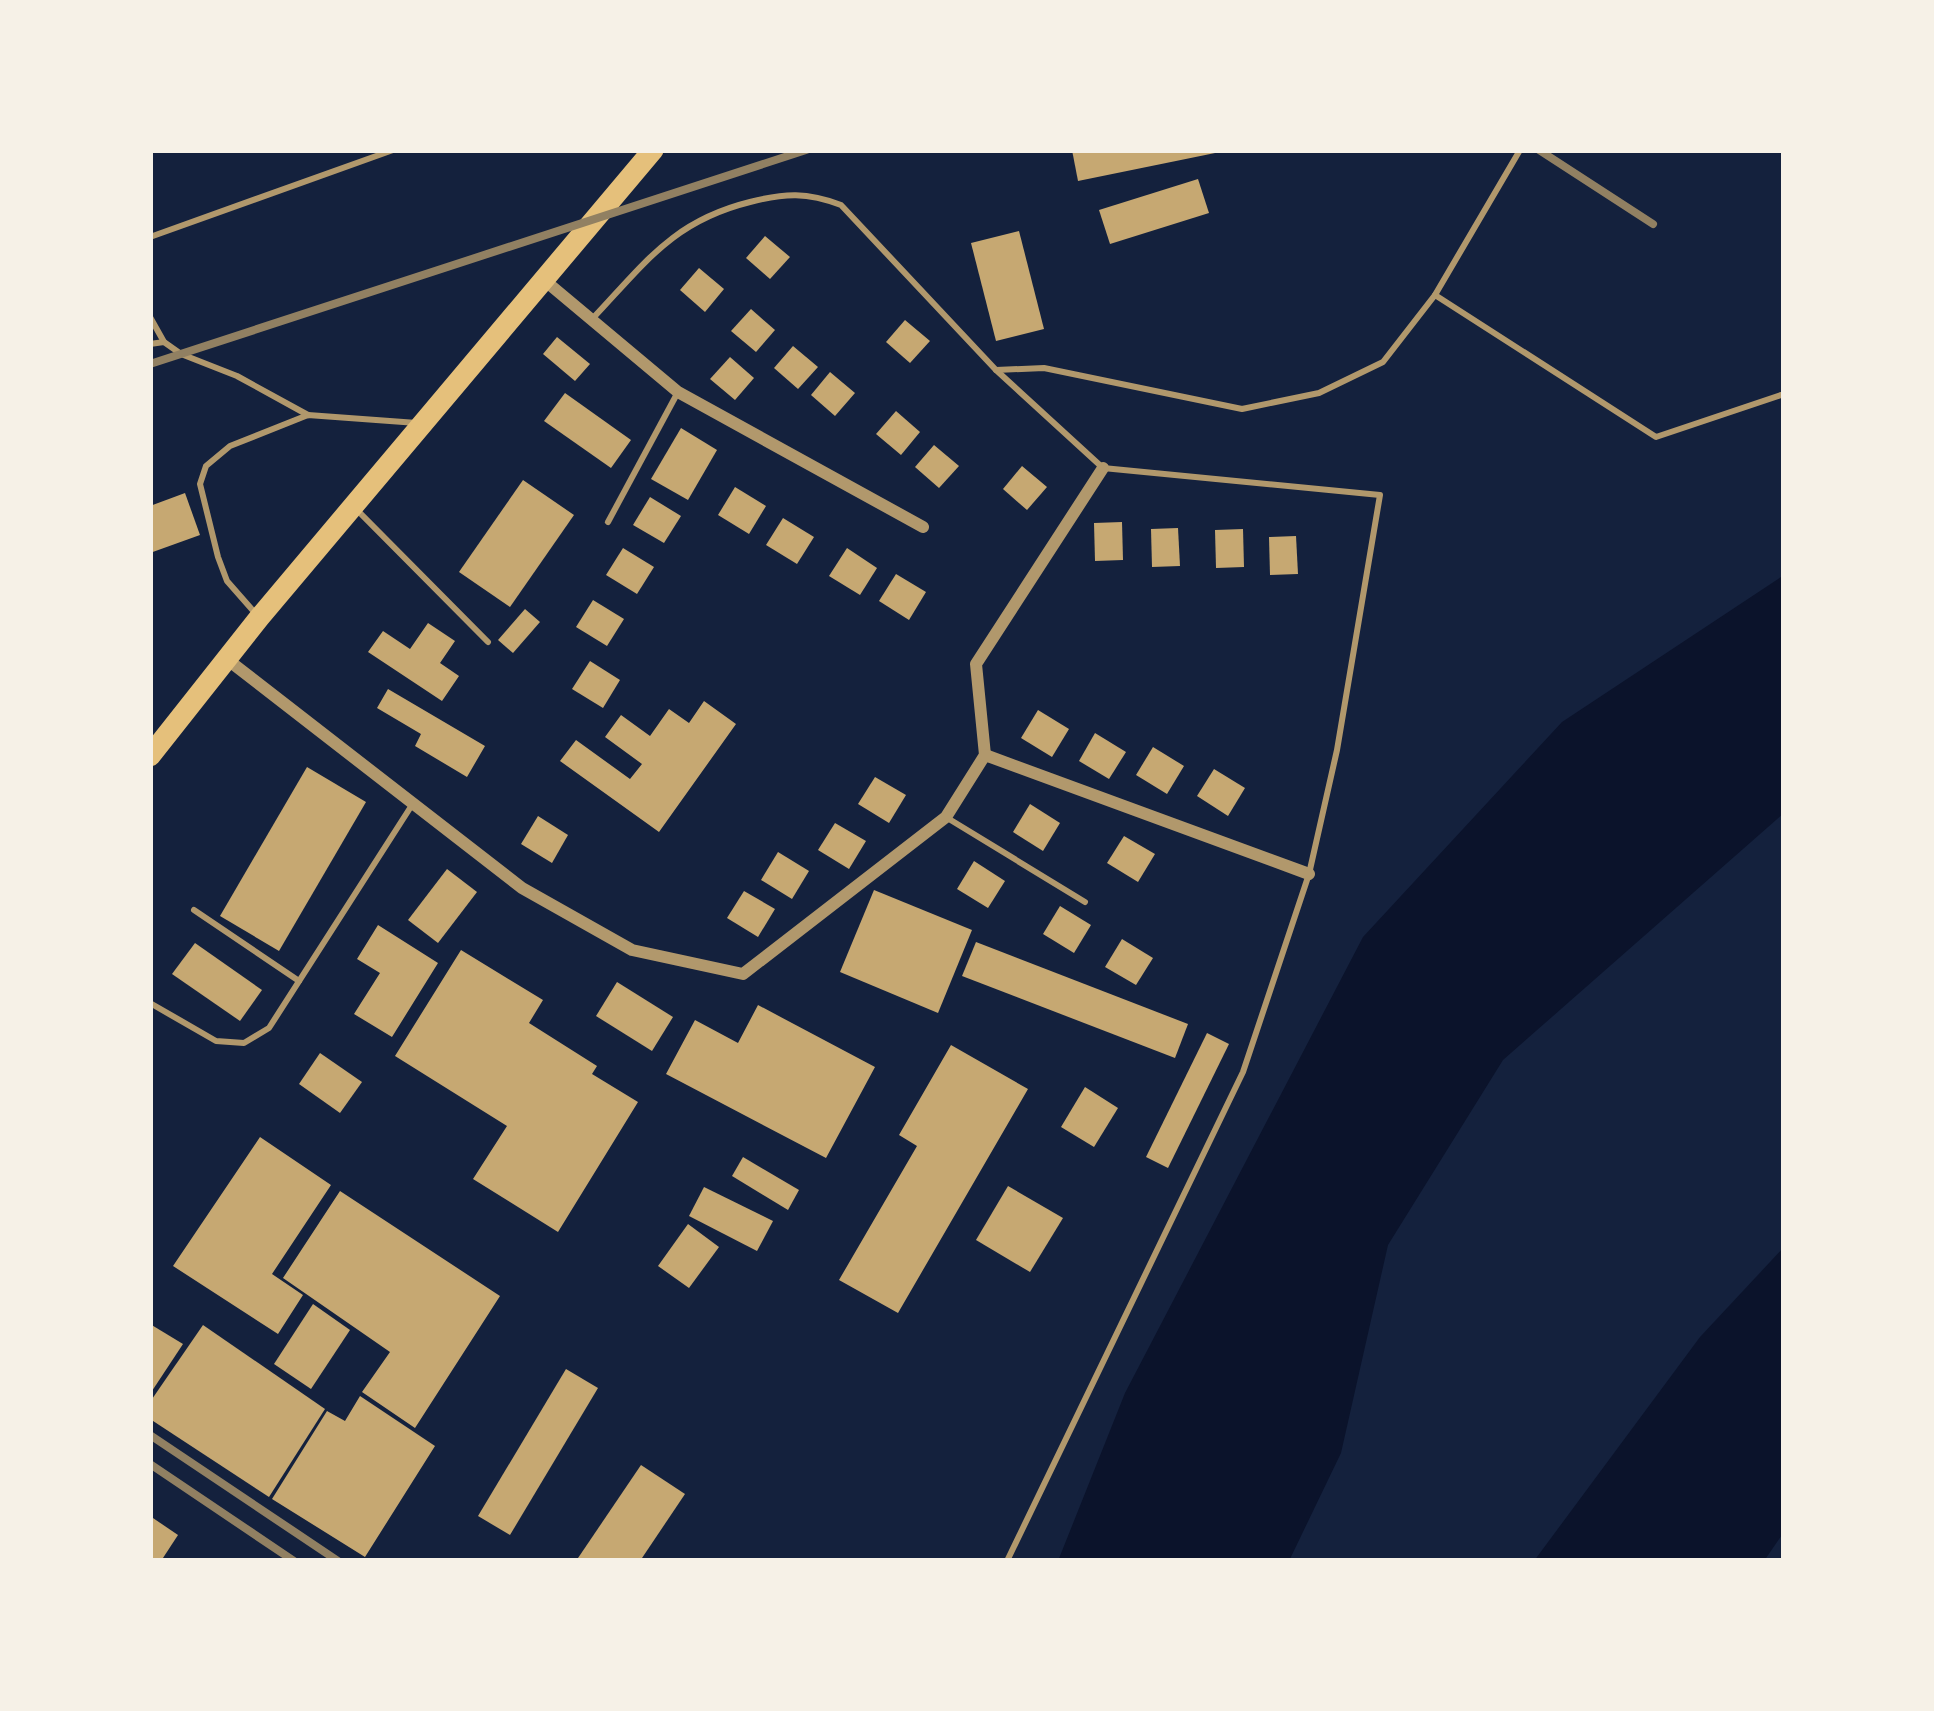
<svg xmlns="http://www.w3.org/2000/svg" width="1934" height="1711" font-family="'DM Sans',sans-serif">
<style>
.water{fill:#0b132b}
.building{fill:#c6a872}
.lines{fill:none;stroke-linecap:round;stroke-linejoin:round}
.service{stroke:#b1986c;stroke-width:6}
.minor{stroke:#b1986c;stroke-width:12}
.primary{stroke:#e5c07b;stroke-width:21}
.rail{stroke:#918062;stroke-width:8}
</style>
<rect width="100%" height="100%" fill="#14213d"/>
<g class="water">
<path d="M1784 575V813L1503 1060 1388 1245 1341 1453 1289 1561H1058L1125 1393 1363 937 1562 722Z"/>
<path d="M1784 1247V1532L1764 1561H1534L1700 1337Z"/>
</g>
<g class="building">
<path d="M1072 150H1219L1220 152 1078 181Z"/>
<path d="M1198 179 1209 213 1110 244 1099 210Z"/>
<path d="M1019 231 1044 329 996 341 971 243Z"/>
<path d="M765 236 790 257 770 279 746 258Z"/>
<path d="M699 268 724 289 705 312 680 290Z"/>
<path d="M751 309 775 330 756 352 731 331Z"/>
<path d="M905 320 930 341 910 363 886 342Z"/>
<path d="M557 337 590 364 575 381 543 354Z"/>
<path d="M793 346 818 367 798 389 774 368Z"/>
<path d="M730 357 754 378 735 400 710 379Z"/>
<path d="M830 372 855 393 835 416 811 395Z"/>
<path d="M565 393 631 440 611 468 544 421Z"/>
<path d="M896 411 920 432 901 455 876 434Z"/>
<path d="M681 428 717 450 688 500 651 479Z"/>
<path d="M934 445 959 466 939 488 915 467Z"/>
<path d="M1022 466 1047 487 1027 510 1003 489Z"/>
<path d="M523 480 574 515 510 607 459 572Z"/>
<path d="M735 487 766 506 749 534 718 515Z"/>
<path d="M185 493 200 535 150 553V506Z"/>
<path d="M650 497 681 516 664 543 633 525Z"/>
<path d="M783 518 814 537 797 564 766 545Z"/>
<path d="M1122 522 1123 560 1095 561 1094 523Z"/>
<path d="M1178 528 1180 566 1152 567 1151 529Z"/>
<path d="M1243 529 1244 567 1216 568 1215 530Z"/>
<path d="M1296 536 1298 574 1270 575 1269 537Z"/>
<path d="M623 548 654 567 637 594 606 575Z"/>
<path d="M847 548 877 568 860 595 829 576Z"/>
<path d="M896 574 926 592 909 620 879 601Z"/>
<path d="M593 600 624 619 607 646 576 627Z"/>
<path d="M525 609 540 622 513 653 498 640Z"/>
<path d="M428 623 455 641 440 663 459 676 442 701 368 652 383 631 410 649Z"/>
<path d="M590 661 620 680 603 708 572 689Z"/>
<path d="M388 689 485 746 467 777 415 746 421 734 377 708Z"/>
<path d="M704 701 736 724 659 832 560 761 576 740 630 779 642 764 605 737 621 715 650 736 669 709 689 723Z"/>
<path d="M1038 710 1069 729 1052 757 1021 738Z"/>
<path d="M1095 733 1126 752 1109 779 1079 761Z"/>
<path d="M1153 747 1184 766 1167 794 1136 775Z"/>
<path d="M307 767 366 802 279 951 220 916Z"/>
<path d="M1214 769 1245 788 1228 816 1197 796Z"/>
<path d="M875 777 906 795 889 823 858 804Z"/>
<path d="M1030 804 1060 823 1043 851 1013 832Z"/>
<path d="M538 816 568 835 552 863 521 844Z"/>
<path d="M835 823 866 841 849 869 818 850Z"/>
<path d="M1124 836 1155 854 1138 882 1107 863Z"/>
<path d="M778 852 809 871 792 899 761 880Z"/>
<path d="M974 861 1005 881 988 908 957 889Z"/>
<path d="M447 869 477 892 438 943 408 920Z"/>
<path d="M874 890 972 930 938 1013 840 972Z"/>
<path d="M744 891 775 909 758 937 727 918Z"/>
<path d="M1060 906 1091 925 1074 953 1043 934Z"/>
<path d="M378 925 438 963 392 1037 354 1014 380 973 357 959Z"/>
<path d="M1122 939 1153 958 1136 985 1105 967Z"/>
<path d="M976 942 1188 1024 1175 1058 962 976Z"/>
<path d="M195 943 262 990 240 1021 172 974Z"/>
<path d="M461 950 543 1000 529 1023 597 1066 592 1074 638 1102 558 1232 473 1179 507 1126 395 1056Z"/>
<path d="M617 982 673 1017 652 1051 596 1016Z"/>
<path d="M758 1005 875 1067 826 1158 666 1074 695 1020 738 1043Z"/>
<path d="M1207 1033 1229 1044 1168 1168 1146 1157Z"/>
<path d="M951 1045 1028 1089 898 1313 839 1280 917 1146 899 1135Z"/>
<path d="M320 1053 362 1082 340 1113 299 1084Z"/>
<path d="M1085 1087 1118 1108 1094 1147 1061 1127Z"/>
<path d="M260 1137 331 1185 272 1274 303 1295 278 1334 173 1266Z"/>
<path d="M743 1157 799 1190 788 1210 732 1176Z"/>
<path d="M1008 1186 1063 1218 1030 1272 976 1240Z"/>
<path d="M704 1187 773 1221 757 1251 689 1216Z"/>
<path d="M340 1191 500 1296 415 1428 362 1392 390 1352 283 1278Z"/>
<path d="M688 1224 719 1247 689 1288 658 1266Z"/>
<path d="M313 1304 350 1330 311 1389 274 1364Z"/>
<path d="M150 1324 183 1344 150 1394Z"/>
<path d="M203 1325 325 1409 269 1497 150 1419V1402Z"/>
<path d="M566 1369 598 1388 510 1535 478 1516Z"/>
<path d="M360 1396 435 1446 365 1557 272 1499 327 1411 345 1421Z"/>
<path d="M641 1465 685 1494 640 1561H576Z"/>
<path d="M150 1516 178 1535 161 1561H150Z"/>
</g>
<g class="lines">
<g class="service">
<path d="M150 237 393 150"/>
<path d="M1435 295 1520 150"/>
<path d="M150 317 164 342 181 354 237 376 308 415"/>
<path d="M593 318C645 263 673 221 750 202 785 193 807 192 841 205L996 370 1103 468 1380 495 1337 750 1309 874 1243 1072 1007 1561"/>
<path d="M150 344 164 342"/>
<path d="M996 370 1044 368 1242 409 1319 393 1383 362 1435 295 1656 437 1784 394"/>
<path d="M355 508 488 642"/>
<path d="M608 522 678 392"/>
<path d="M256 614 227 581 218 557 200 484 206 466 230 446 308 415 417 423"/>
<path d="M949 819 1085 902"/>
<path d="M194 910 299 981"/>
<path d="M150 1003 216 1041 244 1043 269 1028 412 805"/>
</g>
<g class="minor">
<path d="M543 279 678 392 923 527"/>
<path d="M228 660 522 888 632 950 743 974 946 817 985 755 976 664 1103 468"/>
<path d="M985 755 1309 874"/>
</g>
<path class="primary" d="M150 756 259 618 653 150"/>
<g class="rail">
<path d="M1539 150 1653 224"/>
<path d="M150 364 806 150"/>
<path d="M150 1435 338 1561"/>
<path d="M150 1464 294 1561"/>
</g>
</g>
<rect width="1934" height="1711" fill="none" stroke="#f6f1e7" stroke-width="306"/>
</svg>
